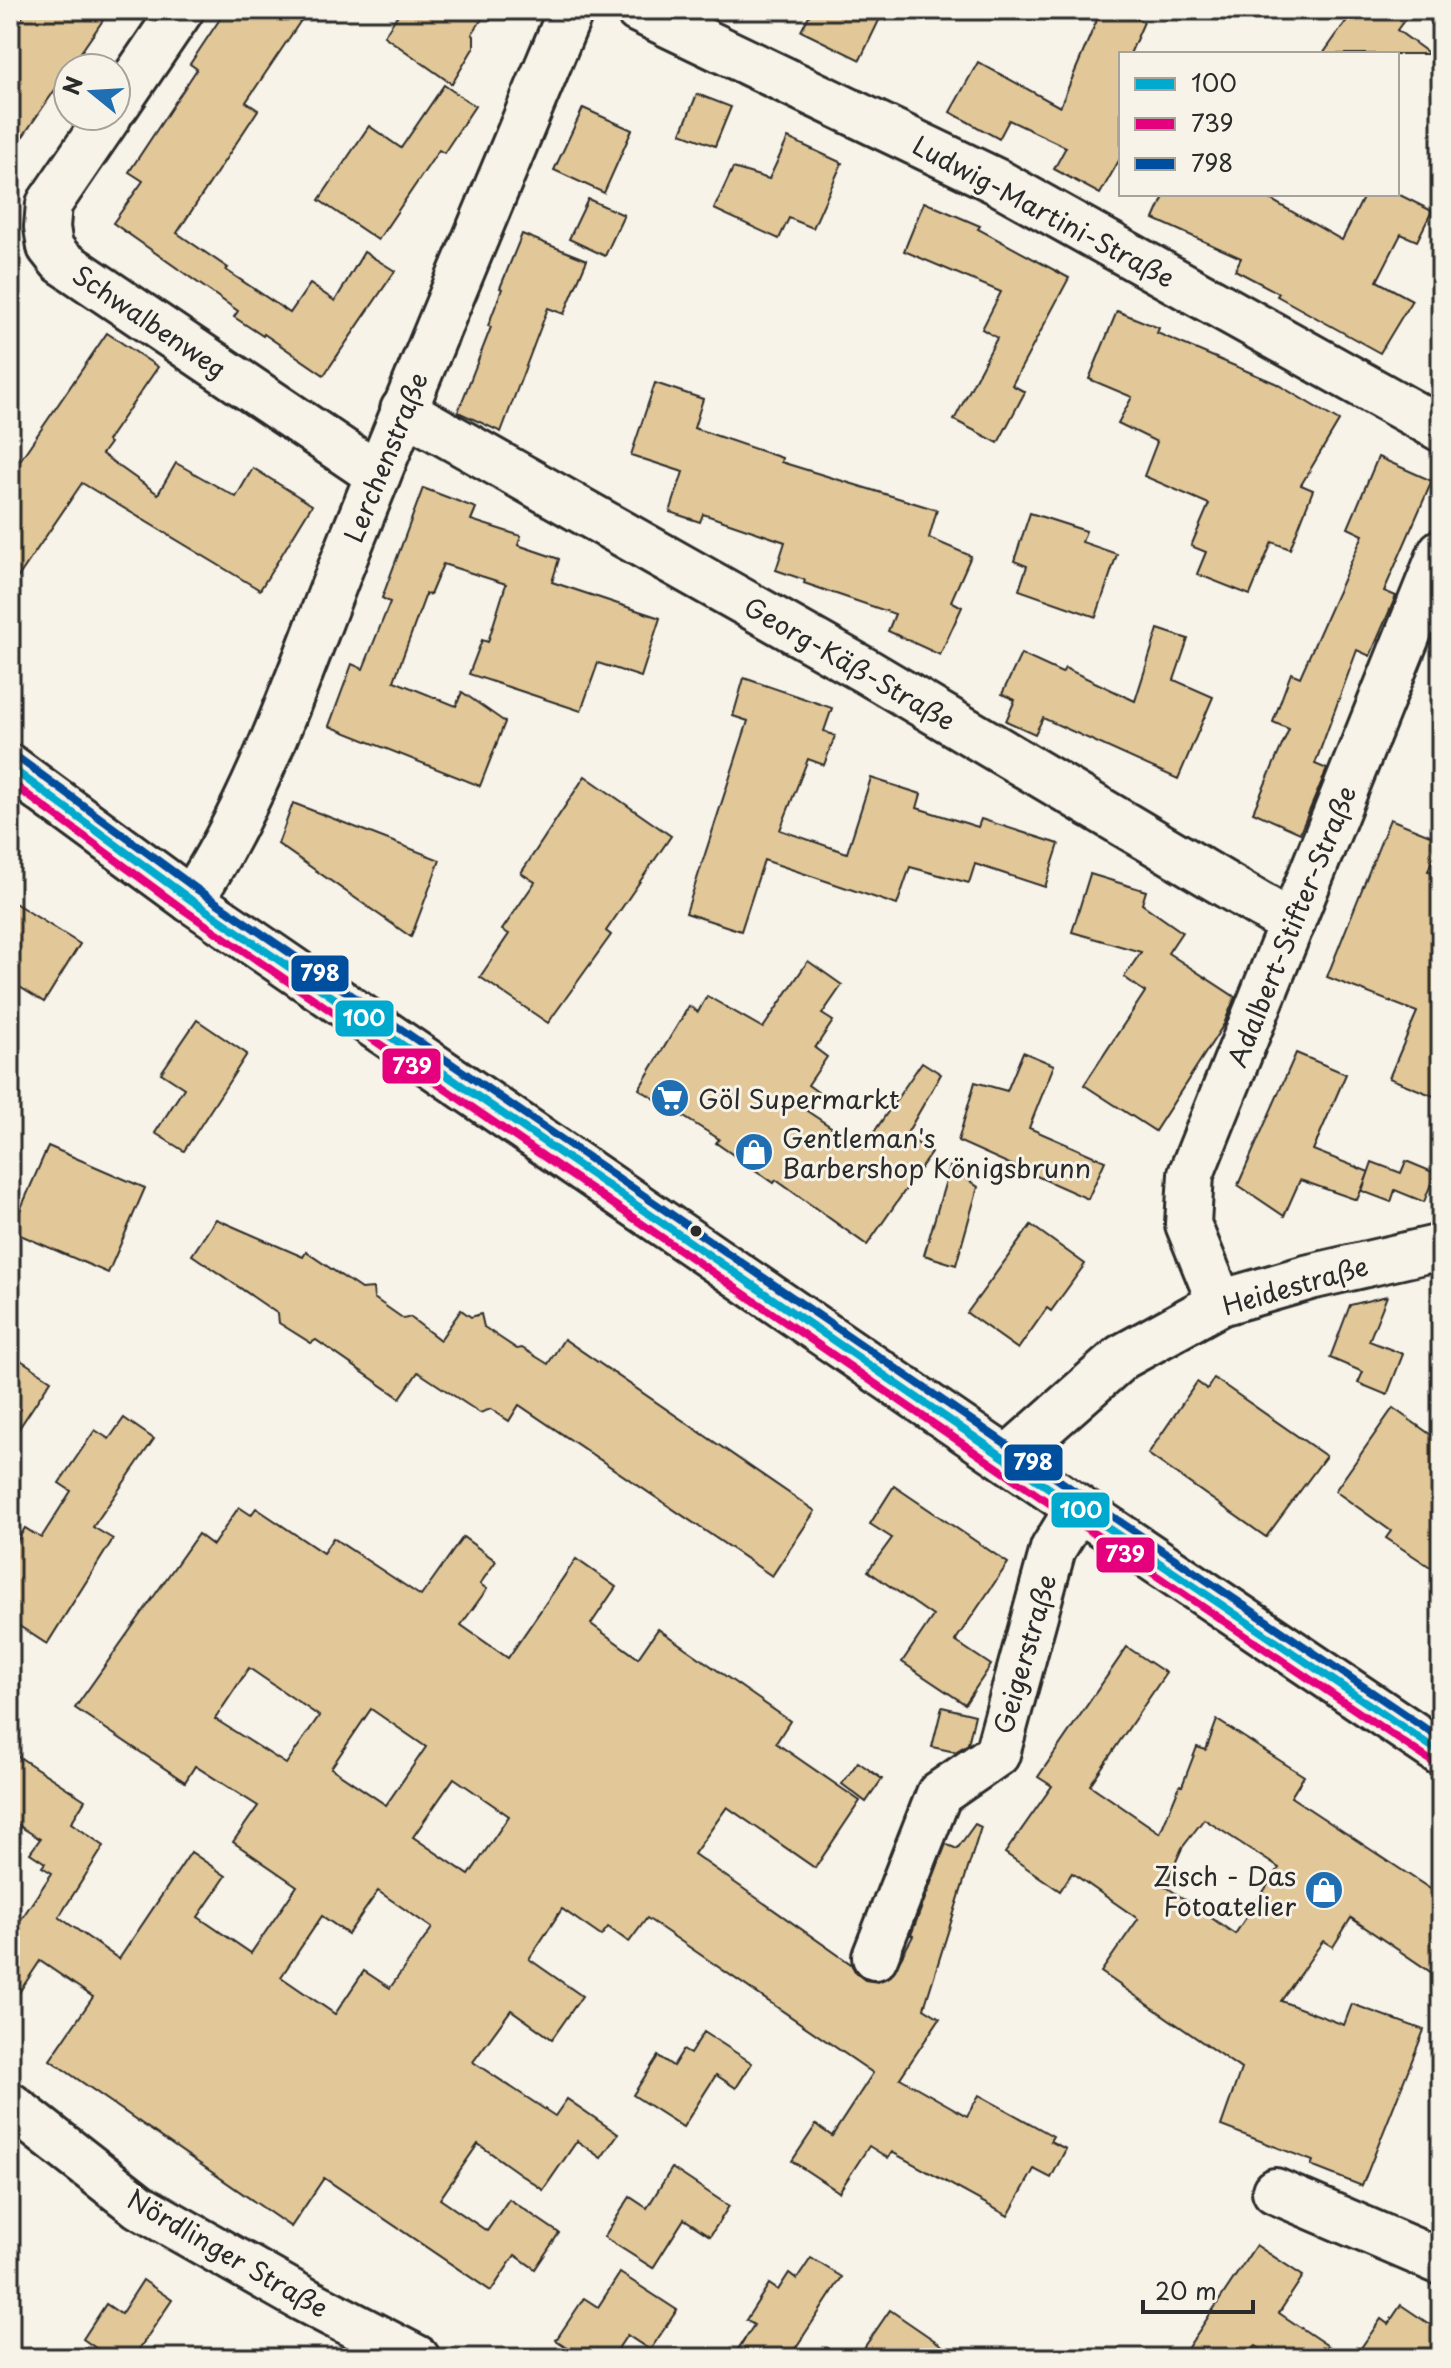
<svg xmlns="http://www.w3.org/2000/svg" width="1451" height="2368" font-family="'Playpen Sans',sans-serif">
<style>
.building{fill:#e2c898;stroke:#2b2b2b;stroke-width:2;fill-rule:evenodd}
.lines{fill:none;stroke-linecap:round;stroke-linejoin:round}
.minor-casing{stroke:#2b2b2b;stroke-width:50}
.minor{stroke:#f7f3e8;stroke-width:44}
.bus-1-casing{stroke:#f7f3e8;stroke-width:14}
.bus-2-casing{stroke:#f7f3e8;stroke-width:14}
.bus-3-casing{stroke:#f7f3e8;stroke-width:14}
.bus-1{stroke:#00a9ce;stroke-width:8}
.bus-2{stroke:#e5007d;stroke-width:8}
.bus-3{stroke:#004e9e;stroke-width:8}
.bus-dot{fill:#2b2b2b;stroke:#f7f3e8;stroke-width:3}
.labels{text-anchor:middle;dominant-baseline:central;stroke-width:6;stroke-linejoin:round;paint-order:stroke}
.street-label{font-size:26px;fill:#2b2b2b;stroke:#f7f3e8}
.poi-label{font-size:26px;fill:#2b2b2b;stroke:#f7f3e8;text-anchor:start}
.line-badge{stroke:#f7f3e8;stroke-width:3}
.badge-label{font-size:22px;text-anchor:middle;font-weight:bold;fill:#fff}
</style>
<rect width="100%" height="100%" fill="#f7f3e8"/>
<filter id="ink" filterUnits="userSpaceOnUse"><feTurbulence type="fractalNoise" baseFrequency=".0125" numOctaves="2"/><feDisplacementMap in="SourceGraphic" scale="16" xChannelSelector="R" yChannelSelector="G"/><feConvolveMatrix kernelMatrix="1 2 1 2 8 2 1 2 1" color-interpolation-filters="sRGB"/></filter>
<g filter="url(#ink)">
<g class="building">
<path d="M27 10H110L10 155V35Z"/>
<path d="M226 10H308L246 102 258 110 177 233 228 268 226 270 290 313 310 284 335 301 364 252 395 271 324 375 264 334 263 336 234 317 238 311 113 223 143 181 129 172 197 69 190 64Z"/>
<path d="M401 10H488L472 34 474 36V47L452 84 384 36Z"/>
<path d="M812 10H884L860 60 801 31Z"/>
<path d="M1101 10H1115L1144 22 1130 54H1121V157L1100 194 1054 169 1066 147 1009 120 999 139 950 112 978 62 1060 107Z"/>
<path d="M1354 10H1412L1397 30 1430 54H1323Z"/>
<path d="M444 85 475 106 444 153 439 150 378 240 319 200 369 126 401 148Z"/>
<path d="M697 94 731 107 715 146 681 133Z"/>
<path d="M583 108 632 130 604 193 554 170Z"/>
<path d="M788 138 842 163 813 228 789 218 779 239 714 209 733 168 769 179Z"/>
<path d="M1165 194H1261L1342 240 1365 194H1398L1432 211 1417 241 1401 234 1377 281 1412 300 1380 353 1277 296 1279 293 1235 270 1241 258 1154 219Z"/>
<path d="M588 199 624 215 605 256 569 239Z"/>
<path d="M924 202 980 226 978 229 1069 278 1012 385 1025 392 998 443 954 420 997 338 982 329 1001 292 904 251Z"/>
<path d="M522 234 587 260 564 314 548 308 501 432 458 412 491 327 488 326 502 289 500 288Z"/>
<path d="M1117 311 1159 328 1157 333 1275 383 1339 421 1301 485 1313 490 1290 549 1272 542 1250 595 1197 574 1206 552 1191 546 1209 504 1144 476 1157 442 1118 423 1132 397 1089 379Z"/>
<path d="M107 333 158 367 107 441 110 443 102 454 158 494 176 463 236 497 253 468 312 505 260 590 82 483 10 589V475Z"/>
<path d="M655 383 703 399 694 428 782 458 781 462 937 510 929 538 971 556 951 601 962 607 940 655 888 631 895 614 804 583 805 580 776 570 785 542 703 514 700 522 670 512 683 472 631 455Z"/>
<path d="M1378 457 1432 481 1384 591 1396 596 1370 656 1357 650 1315 764 1327 769 1300 833 1253 812 1289 729 1273 722 1291 673 1300 677 1363 535 1348 528Z"/>
<path d="M423 488 476 508 471 520 521 536 518 545 559 559 552 582 660 618 641 677 598 663 581 711 469 674 482 640 488 642 506 584 443 564 430 595 426 594 394 681 456 706 462 692 505 722 480 786 329 726 352 664 363 669 390 602 382 598Z"/>
<path d="M1030 513 1086 531 1082 542 1117 554 1096 617 1019 590 1027 566 1014 561Z"/>
<path d="M1158 629 1188 639 1174 680 1213 697 1178 779 1043 718 1035 734 1006 721 1015 700 1002 694 1021 654 1062 673 1065 668 1135 701Z"/>
<path d="M744 678 832 708 824 731 835 736 824 765 808 759 780 830 847 853 871 778 921 794 917 808 978 827 981 819 1059 844 1045 887 975 864 969 883 910 867 897 905 764 860 741 931 686 913 748 721 733 716Z"/>
<path d="M585 776 671 836 606 931 611 935 548 1023 480 977 509 934 502 930 535 882 521 873Z"/>
<path d="M293 803 440 860 411 937 278 844Z"/>
<path d="M1390 819 1440 839 1428 871 1441 873V1099L1389 1078 1417 1012 1327 977Z"/>
<path d="M1090 874 1146 891 1142 904 1182 932 1168 953 1235 997 1224 1024 1155 1131 1084 1085 1145 992 1124 977 1141 952 1072 932Z"/>
<path d="M10 900 80 944 44 1002 10 981Z"/>
<path d="M808 961 842 985 822 1014 833 1021 815 1048 827 1057 808 1085 819 1093 807 1111 863 1148 922 1062 941 1074 906 1135 931 1153 867 1245 776 1180 774 1183 716 1143 719 1139 639 1089 689 1006 698 1012 707 996 763 1028Z"/>
<path d="M197 1020 247 1054 184 1151 155 1133 184 1088 161 1073Z"/>
<path d="M1023 1052 1054 1065 1029 1128 1105 1161 1088 1199 958 1141 975 1082 1007 1091Z"/>
<path d="M1296 1053 1346 1074 1313 1150 1369 1172 1357 1200 1300 1180 1284 1216 1238 1185Z"/>
<path d="M48 1146 145 1188 108 1273 11 1231Z"/>
<path d="M1406 1161 1435 1173 1424 1202 1395 1190 1391 1202 1362 1191 1372 1162 1401 1173Z"/>
<path d="M950 1167 978 1187 956 1265 924 1255Z"/>
<path d="M216 1219 303 1257 306 1252 361 1289 373 1288 374 1298 404 1319 410 1317 440 1340 461 1310 471 1317 481 1314 484 1327 517 1349 522 1348 548 1364 564 1339 815 1511 772 1576 519 1405 509 1421 491 1409 480 1413 418 1372 400 1398 316 1340 311 1343 279 1323 278 1314 192 1255Z"/>
<path d="M1031 1225 1085 1264 1051 1311 1047 1308 1018 1349 967 1313Z"/>
<path d="M1387 1296 1369 1341 1403 1354 1387 1395 1358 1383 1363 1372 1330 1358 1350 1305Z"/>
<path d="M10 1353 51 1380 10 1442Z"/>
<path d="M1214 1378 1326 1456 1266 1537 1148 1454 1197 1382 1207 1389Z"/>
<path d="M1393 1408 1441 1442V1574L1386 1538 1391 1531 1335 1491Z"/>
<path d="M124 1418 154 1439 93 1527 113 1539 47 1644 10 1620V1552L25 1528 41 1538 71 1491 59 1483 95 1430 109 1439Z"/>
<path d="M894 1486 1008 1563 955 1641 991 1665 965 1704 902 1662 933 1616 868 1571 892 1538 870 1524Z"/>
<path d="M239 1507 251 1515 256 1508 323 1553 333 1538 421 1596 463 1537 496 1561 480 1584 487 1589 461 1625 508 1658 576 1559 616 1587 591 1624 638 1658 658 1629 790 1721 776 1743 860 1801 815 1868 727 1807 694 1854 851 1964 856 1973 865 1980 878 1982 891 1976 913 1936 911 1935 946 1844 957 1849 975 1824 981 1827 924 2008 940 2018 900 2078 967 2116 979 2095 1053 2136 1050 2141 1066 2149 1051 2178 1034 2169 1008 2216 892 2152 888 2158 869 2146 839 2192 792 2161 816 2125 832 2136 873 2073 647 1918 629 1942 608 1927 601 1936 562 1909 529 1959 582 1996 552 2039 511 2010 473 2062 555 2116 567 2099 618 2134 601 2158 577 2141 543 2190 478 2144 440 2199 487 2231 509 2199 559 2233 535 2269 515 2255 491 2291 324 2178 291 2227 50 2060 93 1997 40 1961 10 2006V1936L52 1873 42 1867 45 1863 30 1853 40 1839 10 1820V1751L85 1800 71 1823 104 1846 59 1917 119 1959 191 1852 226 1876 198 1917 251 1953 297 1886 233 1842 258 1806 195 1766 185 1782 75 1708 198 1534 213 1545ZM249 1668 319 1716 286 1764 215 1719ZM371 1709 426 1747 386 1805 331 1768ZM454 1778 509 1816 469 1875 413 1837ZM378 1891 432 1928 390 1988 364 1971 335 2014 281 1977 322 1916 348 1934Z"/>
<path d="M1127 1647 1166 1673 1090 1785 1160 1833 1180 1785 1182 1786 1197 1747 1206 1750 1217 1720 1304 1776 1291 1797 1441 1896V1979L1351 1918 1333 1947 1323 1941 1281 2001 1344 2025 1352 2004 1424 2030 1362 2186 1311 2166 1313 2161 1221 2126 1241 2069 1101 1972 1138 1919 1072 1873 1060 1891 1005 1853 1052 1786 1038 1777ZM1204 1819 1279 1868 1235 1934 1165 1886 1182 1848Z"/>
<path d="M942 1707 975 1715 968 1744 955 1752 932 1747Z"/>
<path d="M858 1762 882 1779 866 1802 842 1784Z"/>
<path d="M704 2032 752 2063 736 2088 716 2075 683 2127 633 2095 658 2056 673 2066 683 2050 690 2054Z"/>
<path d="M672 2168 729 2206 710 2236 684 2219 653 2268 604 2237 630 2197 647 2208Z"/>
<path d="M1256 2245 1303 2276 1279 2313 1346 2358H1275L1256 2346 1248 2358H1181Z"/>
<path d="M811 2258 842 2277 789 2358H732L754 2325 746 2320 769 2284 778 2290 789 2273 797 2279Z"/>
<path d="M620 2273 677 2310 650 2350 627 2335 612 2358H583L556 2340 584 2298 598 2307Z"/>
<path d="M143 2280 172 2300 133 2358H110L83 2339 106 2304 121 2314Z"/>
<path d="M1401 2305 1441 2332V2358H1354L1381 2319 1388 2324Z"/>
<path d="M890 2310 960 2358H857Z"/>
</g>
<g class="lines">
<defs>
<g id="minor">
<path d="M638 10 996 181 1441 429"/>
<path d="M116 106 181 10"/>
<path d="M109 116 49 204 47 227 50 247 61 261 378 475"/>
<path d="M403 410 866 671 1292 924"/>
<path d="M10 767 191 900 1078 1508 1441 1753"/>
<path d="M191 900C262 792 301 666 349 547 421 367 496 189 571 10"/>
<path d="M1220 1303 1188 1224 1191 1174 1441 552"/>
<path d="M1009 1460 1019 1448 1122 1357 1220 1303 1310 1277 1441 1247"/>
<path d="M875 1957 939 1794 997 1754 1053 1549 1078 1508"/>
<path d="M10 2105 139 2206 303 2299 417 2358"/>
<path d="M1275 2191 1441 2262"/>
</g>
</defs>
<use href="#minor" class="minor-casing"/>
<use href="#minor" class="minor"/>
<defs>
<path id="bus-1" d="M10 767 191 900 1078 1508 1441 1753"/>
<path id="bus-2" d="M10 782 184 910 1071 1518 1434 1763"/>
<path id="bus-3" d="M17 757 198 890 1085 1498 1441 1739"/>
</defs>
<use href="#bus-1" class="bus-1-casing"/>
<use href="#bus-2" class="bus-2-casing"/>
<use href="#bus-3" class="bus-3-casing"/>
<use href="#bus-1" class="bus-1"/>
<use href="#bus-2" class="bus-2"/>
<use href="#bus-3" class="bus-3"/>
</g>
</g>
<defs>
<symbol id="supermarket-disc" viewBox="-11 -11 22 22"><circle r="9.5" fill="#1f6fb2" stroke="#f7f3e8"/><path d="M-6-5.5h2.5l.6 2H6L4.5 2H-2.5L-4.4-4H-6ZM-1.5 3.2a1.3 1.3 0 1 0 .1 0ZM3 3.2a1.3 1.3 0 1 0 .1 0Z" fill="#fff"/></symbol>
<symbol id="shop-disc" viewBox="-11 -11 22 22"><circle r="9.5" fill="#1f6fb2" stroke="#f7f3e8"/><path d="M-5-2.5h2.3a2.7 3.5 0 0 1 5.4 0H5L5.5 6h-11ZM-1.5-2.5h3a1.5 2.3 0 0 0-3 0Z" fill="#fff"/></symbol>
</defs>
<g fill-rule="evenodd">
<use href="#supermarket-disc" x="648" y="1076" width="44" height="44"/>
<use href="#shop-disc" x="732" y="1130" width="44" height="44"/>
<use href="#shop-disc" x="1302" y="1868" width="44" height="44"/>
</g>
<circle class="bus-dot" cx="696" cy="1231" r="7"/>
<g class="labels">
<g class="street-label">
<text transform="translate(1044 211) rotate(28)">Ludwig-Martini-Straße</text>
<text transform="translate(150 321) rotate(34)">Schwalbenweg</text>
<text transform="translate(385 457) rotate(-68)">Lerchenstraße</text>
<text transform="translate(850 663) rotate(30)">Georg-Käß-Straße</text>
<text transform="translate(1291 926) rotate(-68)">Adalbert-Stifter-Straße</text>
<text transform="translate(1295 1285) rotate(-16)">Heidestraße</text>
<text transform="translate(1024 1654) rotate(-74)">Geigerstraße</text>
<text transform="translate(228 2253) rotate(30)">Nördlinger Straße</text>
</g>
<g class="poi-label">
<text x="698" y="1098">Göl Supermarkt</text>
<text x="782" y="1137">Gentleman's<tspan x="782" dy="30">Barbershop Königsbrunn</tspan></text>
<text x="1296" y="1875" text-anchor="end">Zisch - Das<tspan x="1296" dy="30">Fotoatelier</tspan></text>
</g>
</g>
<g class="line-badge">
<rect x="290" y="954" width="60" height="39" rx="8" fill="#004e9e"/>
<rect x="334" y="999" width="61" height="39" rx="8" fill="#00a9ce"/>
<rect x="381" y="1047" width="61" height="38" rx="8" fill="#e5007d"/>
<rect x="1003" y="1443" width="61" height="39" rx="8" fill="#004e9e"/>
<rect x="1050" y="1491" width="61" height="38" rx="8" fill="#00a9ce"/>
<rect x="1095" y="1536" width="61" height="38" rx="8" fill="#e5007d"/>
</g>
<g class="badge-label">
<text x="320" y="981">798</text>
<text x="364" y="1026">100</text>
<text x="412" y="1074">739</text>
<text x="1033" y="1470">798</text>
<text x="1081" y="1518">100</text>
<text x="1125" y="1562">739</text>
</g>
<rect width="1451" height="2368" fill="none" stroke="#f7f3e8" stroke-width="40"/>
<rect x="20" y="20" width="1411" height="2328" fill="none" stroke="#2b2b2b" stroke-width="3" filter="url(#ink)"/>
<rect x="1119" y="52" width="280" height="144" fill="#f7f3e8" stroke="#a5a39c" stroke-width="2"/>
<rect x="1135" y="78" width="40" height="12" fill="#00a9ce" stroke="#a5a39c" stroke-width="2"/>
<text x="1191" y="92" font-size="24" fill="#2b2b2b">100</text>
<rect x="1135" y="118" width="40" height="12" fill="#e5007d" stroke="#a5a39c" stroke-width="2"/>
<text x="1191" y="132" font-size="24" fill="#2b2b2b">739</text>
<rect x="1135" y="158" width="40" height="12" fill="#004e9e" stroke="#a5a39c" stroke-width="2"/>
<text x="1191" y="172" font-size="24" fill="#2b2b2b">798</text>
<g transform="translate(92 92) rotate(288)"><circle r="38" fill="#f7f3e8" stroke="#a5a39c" stroke-width="2"/>
<path d="M0-6L14 30L0 20L-14 30Z" fill="#1f6fb2"/>
<text y="-12" font-size="22" font-weight="bold" text-anchor="middle" fill="#2b2b2b">N</text>
</g>
<path d="M1143 2300v12h110v-12" fill="none" stroke="#2b2b2b" stroke-width="4"/>
<text x="1155" y="2300" font-size="24" fill="#2b2b2b" stroke="#f7f3e8" stroke-width="6" paint-order="stroke">20 m</text>
</svg>
